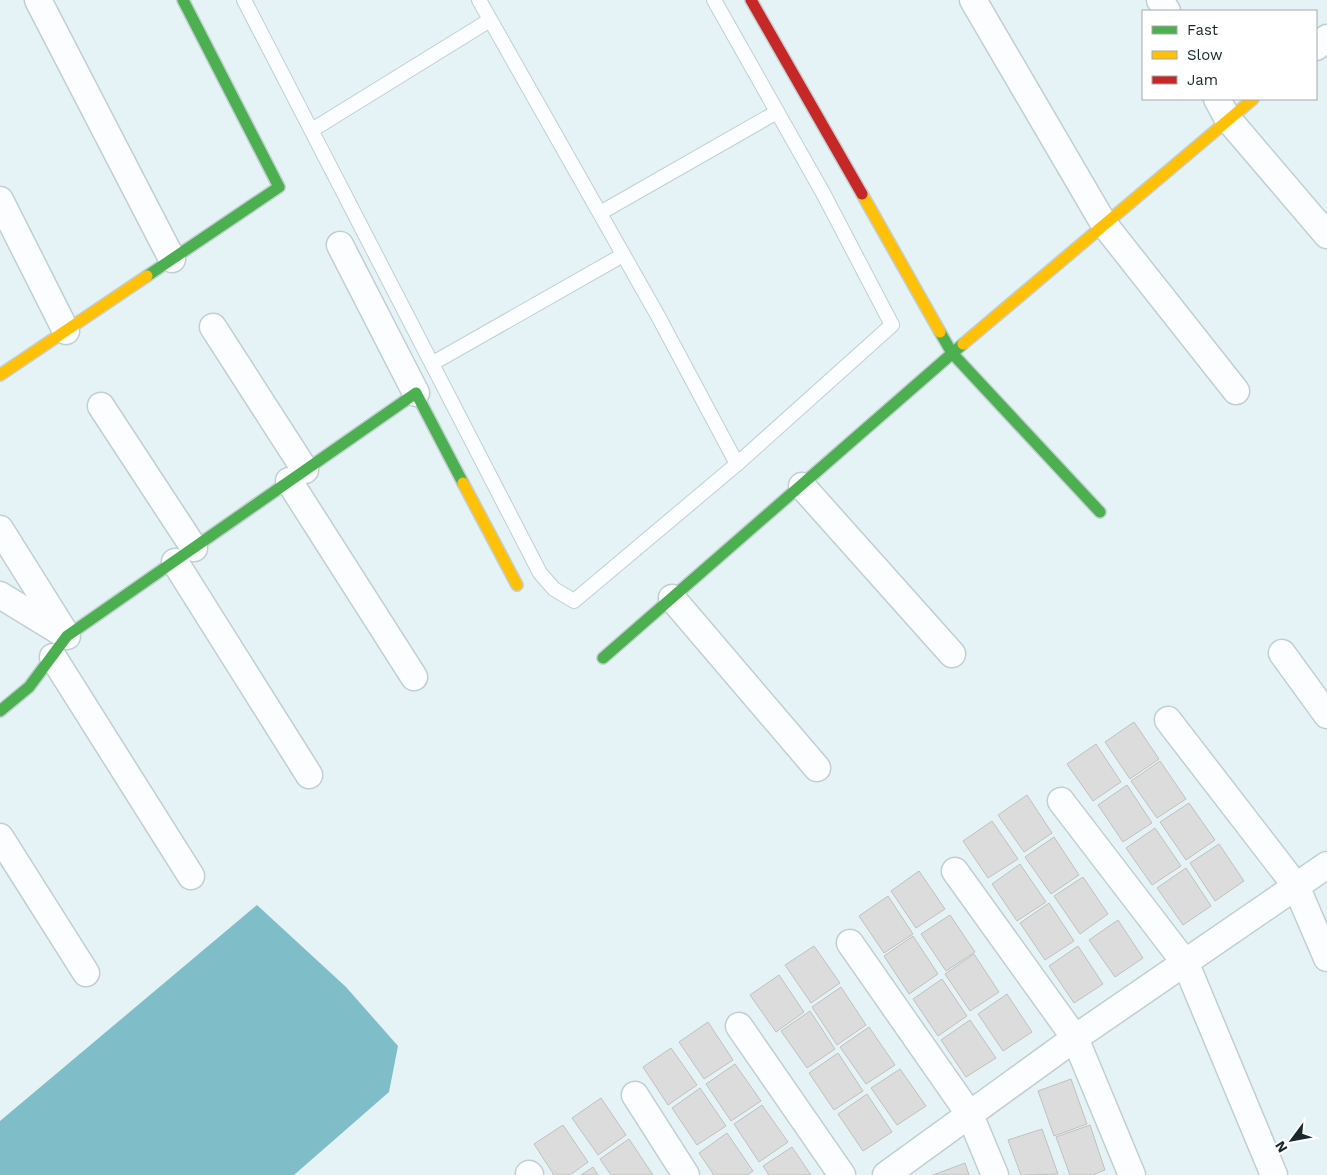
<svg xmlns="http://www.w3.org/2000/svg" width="1327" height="1175" font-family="'Work Sans',sans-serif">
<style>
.water{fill:#7fbdc9}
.building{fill:#dbdcdb;stroke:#c0c1bf}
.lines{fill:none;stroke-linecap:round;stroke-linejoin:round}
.lane-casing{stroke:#c2cfd2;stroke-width:16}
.street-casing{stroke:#c2cfd2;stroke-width:29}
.fast-casing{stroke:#c2cfd2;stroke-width:14}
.slow-casing{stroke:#c2cfd2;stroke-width:14}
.jam-casing{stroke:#c2cfd2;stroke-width:14}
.lane{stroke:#fbfdfe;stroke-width:14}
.street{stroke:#fbfdfe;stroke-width:26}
.fast{stroke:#4caf50;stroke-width:11}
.slow{stroke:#ffc107;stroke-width:11}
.jam{stroke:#c62828;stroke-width:11}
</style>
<rect width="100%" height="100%" fill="#e6f3f6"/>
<path class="water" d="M257 905 346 987 398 1046 389 1092 294 1175H0V1121Z"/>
<g class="building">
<path d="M1134 722 1159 759 1130 779 1105 742Z"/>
<path d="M1096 744 1121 782 1093 801 1067 764Z"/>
<path d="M1160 761 1186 799 1157 818 1131 781Z"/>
<path d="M1127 785 1152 823 1123 842 1098 805Z"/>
<path d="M1027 795 1052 833 1024 852 998 815Z"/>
<path d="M1189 803 1215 840 1186 860 1160 822Z"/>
<path d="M992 821 1018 859 988 878 963 841Z"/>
<path d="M1155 828 1181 866 1152 885 1126 848Z"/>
<path d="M1054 837 1079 875 1051 894 1025 857Z"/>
<path d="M1219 844 1244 881 1215 901 1190 863Z"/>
<path d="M1020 864 1046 902 1017 921 992 884Z"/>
<path d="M1186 868 1211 906 1183 925 1157 888Z"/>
<path d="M919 871 945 909 916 928 891 891Z"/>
<path d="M1083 877 1108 914 1080 934 1054 896Z"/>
<path d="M888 896 913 934 884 953 859 916Z"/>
<path d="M1049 903 1074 941 1045 960 1020 923Z"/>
<path d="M950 915 975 952 946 971 921 934Z"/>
<path d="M1118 920 1143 958 1115 977 1089 940Z"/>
<path d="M913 936 938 974 909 994 884 956Z"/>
<path d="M814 946 840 983 811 1003 785 965Z"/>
<path d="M1078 946 1103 984 1074 1003 1049 966Z"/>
<path d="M974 954 999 992 970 1011 945 974Z"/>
<path d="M779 975 804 1012 776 1032 750 995Z"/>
<path d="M942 979 967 1016 938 1036 913 999Z"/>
<path d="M841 987 866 1025 837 1045 812 1007Z"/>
<path d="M1007 994 1032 1032 1003 1051 978 1014Z"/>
<path d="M810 1011 835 1049 807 1068 781 1031Z"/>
<path d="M970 1020 996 1058 966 1077 941 1040Z"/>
<path d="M708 1022 733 1060 704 1079 679 1042Z"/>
<path d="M869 1027 895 1065 866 1084 840 1047Z"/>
<path d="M671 1048 697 1085 668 1105 643 1067Z"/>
<path d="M838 1053 863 1091 834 1110 809 1073Z"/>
<path d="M735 1064 761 1101 731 1121 706 1084Z"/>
<path d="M900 1069 926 1106 897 1125 871 1088Z"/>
<path d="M1071 1079 1087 1124 1054 1136 1038 1091Z"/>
<path d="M700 1088 726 1126 697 1145 672 1108Z"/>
<path d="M867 1094 892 1132 863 1151 838 1114Z"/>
<path d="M601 1098 626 1135 598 1155 572 1118Z"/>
<path d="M762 1105 788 1142 759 1162 734 1124Z"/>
<path d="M563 1125 588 1162 570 1175H554L534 1144Z"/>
<path d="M1090 1125 1105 1170 1092 1175H1070L1056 1137Z"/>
<path d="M1042 1129 1058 1174 1021 1175 1008 1140Z"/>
<path d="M727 1133 753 1171 747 1175H714L699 1153Z"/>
<path d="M629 1139 653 1175H611L600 1159Z"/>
<path d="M792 1147 811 1175H769L763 1166Z"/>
<path d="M965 1163 969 1175H933Z"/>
<path d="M593 1167 598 1175H581Z"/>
</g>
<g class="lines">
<defs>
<g id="lane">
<path d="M244 0 540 573 554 589 574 601 737 464 658 316 479 0"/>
<path d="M714 0 823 193 892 325 737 464"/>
<path d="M312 130 490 20"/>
<path d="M600 213 777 112"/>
<path d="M433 363 623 255"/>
</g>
<g id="street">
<path d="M38 0 172 259"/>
<path d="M973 0 1104 224 1236 391"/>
<path d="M1160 0 1167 11"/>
<path d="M1316 47 1327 38"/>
<path d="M1217 99 1228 119 1327 235"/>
<path d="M0 200 66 331"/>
<path d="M340 245 416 393"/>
<path d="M213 327 305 470"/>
<path d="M101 406 194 548"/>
<path d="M289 481 414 677"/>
<path d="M802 486 952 654"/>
<path d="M0 529 67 636"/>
<path d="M175 562 309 775"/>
<path d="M0 595 62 633"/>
<path d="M672 598 817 768"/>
<path d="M1282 653 1327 715"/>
<path d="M53 657 191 876"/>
<path d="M1168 720 1296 886 1327 958"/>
<path d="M1061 801 1186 964 1274 1175"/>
<path d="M0 837 86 973"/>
<path d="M955 871 1075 1038 1132 1175"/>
<path d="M850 943 970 1115 995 1175"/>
<path d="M739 1026 842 1175"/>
<path d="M635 1095 686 1175"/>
<path d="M529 1174 530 1175"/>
<path d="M886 1175 1075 1038 1327 865"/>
</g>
<g id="fast">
<path d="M147 276 279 187 183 0"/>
<path d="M940 332 952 353 1100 512"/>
<path d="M603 658 963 344"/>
<path d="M0 711 29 687 67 636 416 393 463 483"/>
</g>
<g id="slow">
<path d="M862 194 940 332"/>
<path d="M963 344 1253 99"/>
<path d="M0 375 147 276"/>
<path d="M463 483 517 585"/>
</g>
<path id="jam" d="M751 0 862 194"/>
</defs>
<use href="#lane" class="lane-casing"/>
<use href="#street" class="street-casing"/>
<use href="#fast" class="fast-casing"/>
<use href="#slow" class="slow-casing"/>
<use href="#jam" class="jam-casing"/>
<use href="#lane" class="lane"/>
<use href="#street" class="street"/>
<use href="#fast" class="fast"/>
<use href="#slow" class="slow"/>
<use href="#jam" class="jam"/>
</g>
<rect x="1142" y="10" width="175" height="90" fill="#ffffff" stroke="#a3a9aa"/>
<rect x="1152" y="26" width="25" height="8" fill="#4caf50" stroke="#a3a9aa"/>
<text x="1187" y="35" font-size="15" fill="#19282a">Fast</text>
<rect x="1152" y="51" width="25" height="8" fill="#ffc107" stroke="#a3a9aa"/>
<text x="1187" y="60" font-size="15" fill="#19282a">Slow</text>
<rect x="1152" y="76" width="25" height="8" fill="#c62828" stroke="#a3a9aa"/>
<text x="1187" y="85" font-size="15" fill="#19282a">Jam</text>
<g transform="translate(1292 1140) rotate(238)" stroke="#ffffff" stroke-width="4" paint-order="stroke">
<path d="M0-4L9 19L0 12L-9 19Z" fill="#19282a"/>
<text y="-8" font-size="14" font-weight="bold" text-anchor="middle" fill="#19282a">N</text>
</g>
</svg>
